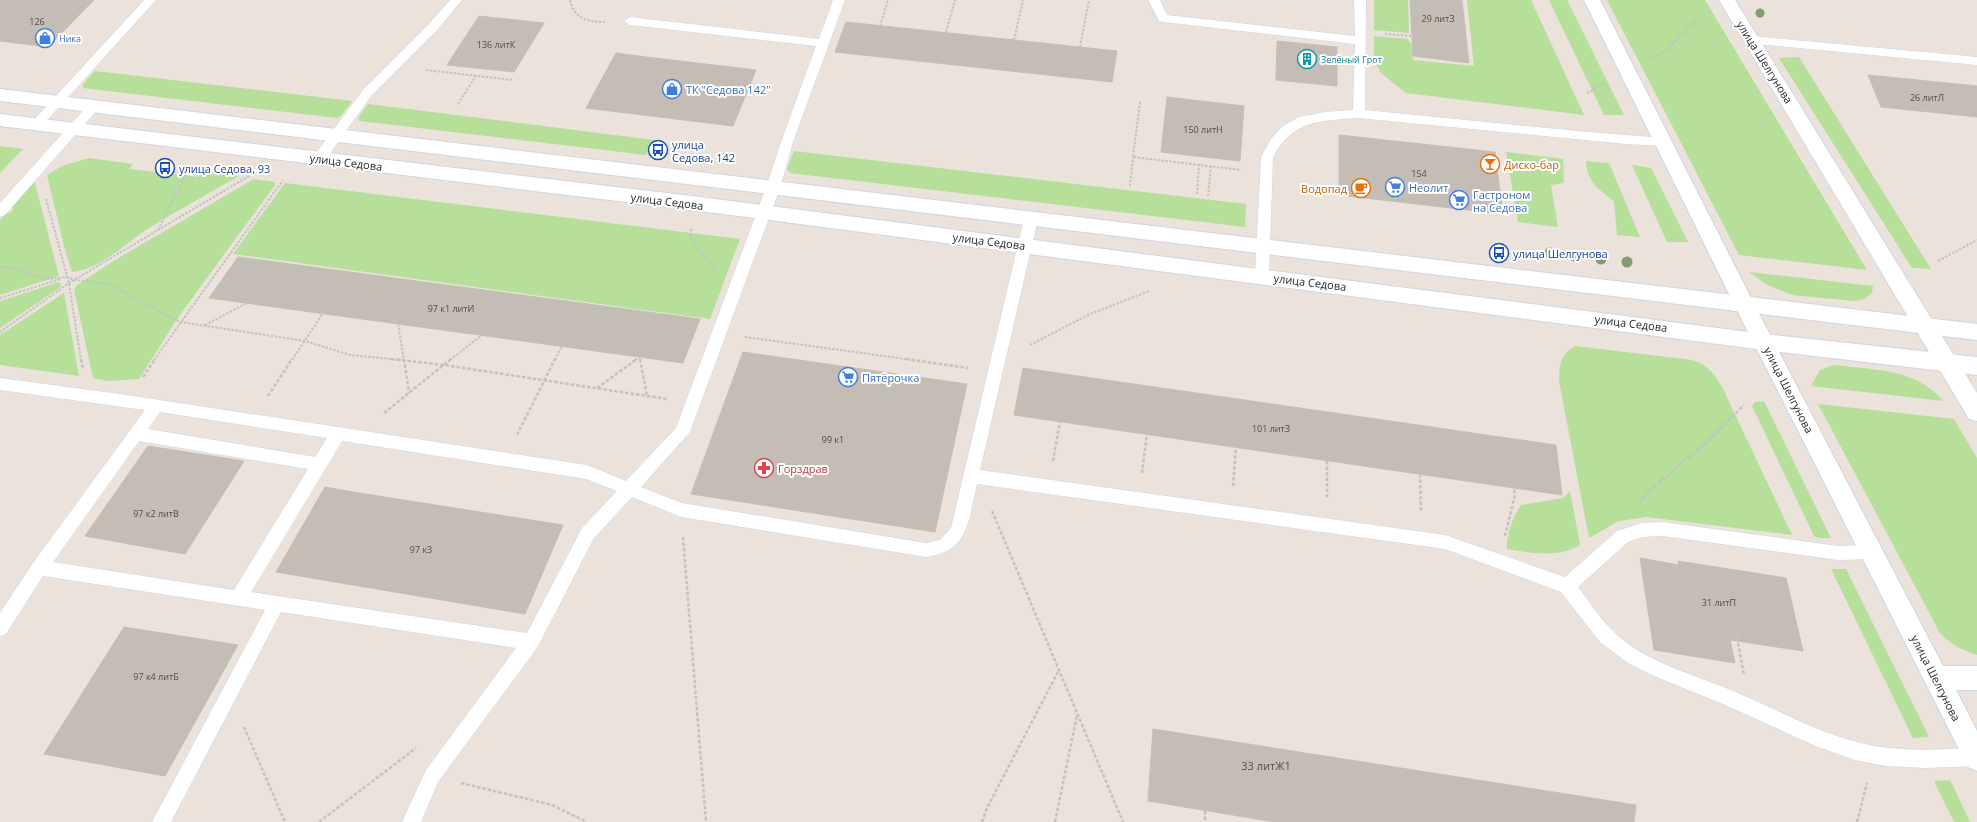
<svg xmlns="http://www.w3.org/2000/svg" width="1977" height="822" font-family="'Open Sans',sans-serif">
<style>
.green{fill:#b6df99}
.building{fill:#c3bdb6;stroke:#c5beb5}
.lines{fill:none;stroke-linecap:round;stroke-linejoin:round}
.lane-casing{stroke:#d0d5e1;stroke-width:1}
.street-casing{stroke:#d0d5e1;stroke-width:2}
.secondary-casing{stroke:#d0d5e1;stroke-width:2}
.path-far1{stroke:#c3c3c3;stroke-width:2;stroke-dasharray:2.5 1.5;stroke-linecap:butt}
.path{stroke:#c3c3c3;stroke-width:2.5;stroke-dasharray:3.5 2;stroke-linecap:butt}
.lane{fill:#fff;fill-rule:evenodd}
.street{fill:#fff;fill-rule:evenodd}
.secondary{fill:#fff;fill-rule:evenodd}
.tree{fill:#849c72}
.labels{text-anchor:middle;dominant-baseline:central;stroke-width:4;stroke-linejoin:round;paint-order:stroke}
.number-label{font-size:9px;fill:#504e4c}
.far-shop-label{font-size:9px;fill:#366cbe;stroke:#fff;text-anchor:start}
.far-culture-label{font-size:9px;fill:#0d838f;stroke:#fff;text-anchor:start}
.street-label{font-size:11px;fill:#292929;stroke:#fff}
.shop-label{font-size:11px;fill:#366cbe;stroke:#fff;text-anchor:start}
.transit-label{font-size:11px;fill:#164399;stroke:#fff;text-anchor:start}
.food-label{font-size:11px;fill:#c56008;stroke:#fff;text-anchor:start}
.health-label{font-size:11px;fill:#be3a42;stroke:#fff;text-anchor:start}
.near-number-label{font-size:11px;fill:#504e4c}
</style>
<rect width="100%" height="100%" fill="#eae2db"/>
<g class="green">
<path d="M1374 0H1408L1409 33 1374 30Z"/>
<path d="M1467 0H1531L1584 115 1406 93 1382 74 1374 62V36L1408 39 1409 42H1411L1413 60 1474 66Z"/>
<path d="M1549 0H1567L1624 115H1604Z"/>
<path d="M1607 0H1705L1867 270 1739 255Z"/>
<path d="M1799 57 1931 269 1912 268 1779 58Z"/>
<path d="M95 71 352 101 341 116 337 118 83 88V84Z"/>
<path d="M368 104 654 140 646 155 360 121 358 118Z"/>
<path d="M0 146 23 149 0 173Z"/>
<path d="M794 151 1246 204 1245 227 790 173 787 169Z"/>
<path d="M1506 152 1563 159 1564 183 1551 185 1558 227 1518 222Z"/>
<path d="M89 158 133 164 129 169 198 177 203 172 239 176C208 194 176 211 146 230 124 245 100 269 72 272L65 250 47 175 62 166Z"/>
<path d="M1586 161 1609 163 1640 237 1617 235 1614 201C1599 190 1586 180 1586 161Z"/>
<path d="M1632 165 1651 168 1688 242H1667Z"/>
<path d="M254 179 275 182V185L179 316 139 379 108 381 93 378 74 290 77 285 115 260Z"/>
<path d="M32 183H35L59 276 0 295V220L7 212 10 213 14 209 11 208Z"/>
<path d="M285 183 740 239 710 319 233 254Z"/>
<path d="M1749 272 1873 286 1872 293 1864 299 1854 301 1793 295 1767 285Z"/>
<path d="M59 282 62 286 0 328V301Z"/>
<path d="M64 293 79 376 0 365V335Z"/>
<path d="M1575 346 1692 360C1709 365 1716 376 1724 391L1792 535 1647 517 1619 521 1589 538 1559 381C1560 364 1559 356 1575 346Z"/>
<path d="M1834 365C1873 370 1916 368 1943 401L1811 386 1820 370Z"/>
<path d="M1764 401 1831 538H1819L1814 536 1752 406 1755 402Z"/>
<path d="M1818 404 1954 419 1977 458V655C1962 650 1950 644 1940 633Z"/>
<path d="M1570 491 1580 545C1559 558 1531 553 1507 549 1506 536 1513 516 1521 505L1563 498Z"/>
<path d="M1831 569H1846L1929 737 1913 738Z"/>
<path d="M1950 780 1970 822H1954L1934 781Z"/>
</g>
<g class="building">
<path d="M0 0H94L48 47 0 41Z"/>
<path d="M1410 0H1462L1469 63 1413 56Z"/>
<path d="M479 16 544 23 514 72 447 65Z"/>
<path d="M846 22 1117 51 1112 82 835 52Z"/>
<path d="M1277 41 1337 47V86L1276 80Z"/>
<path d="M616 53 646 57 756 70 733 126 586 108Z"/>
<path d="M1868 75 1977 86V117L1881 107Z"/>
<path d="M1167 97 1244 106 1240 161 1161 152Z"/>
<path d="M1339 135 1495 152 1503 214 1339 195Z"/>
<path d="M238 257 700 319 683 363 209 298Z"/>
<path d="M743 352 967 384 935 532 691 494Z"/>
<path d="M1023 368 1556 445 1562 495 1014 415Z"/>
<path d="M148 446 244 461 185 554 85 536Z"/>
<path d="M325 487 359 493 563 525 525 614 276 572Z"/>
<path d="M1640 558 1679 565 1678 561 1786 578 1803 651 1730 640 1735 663 1654 650Z"/>
<path d="M124 627 238 645 165 776 44 754Z"/>
<path d="M1153 729 1636 805 1634 822H1275L1148 801Z"/>
</g>
<g class="lines">
<defs>
<g id="lane">
<path d="M144 0H156L41 127H33L31 124 33 121Z"/>
<path d="M450 0H462L437 30 371 96 324 162H314L313 159 314 156 363 90 429 24Z"/>
<path d="M833 0H845L793 142 780 188 690 432 641 487 682 503 926 543 940 540 951 528 1024 219 1026 216 1031 214 1036 216 1038 219 980 470 1445 535 1565 577 1617 531 1642 523 1662 522 1838 546 1872 545 1878 547 1880 552 1878 557 1872 559 1838 560 1662 536 1642 537 1628 542 1578 587C1593 607 1607 629 1628 644 1659 666 1698 676 1733 691 1779 710 1824 737 1874 746 1908 752 1943 749 1977 748V766L1925 768 1886 766 1855 760 1818 747 1723 704 1654 676 1628 663 1600 642 1561 592 1445 549 977 484C968 520 970 551 926 557L681 517 632 497 594 538 537 648 438 782 421 822H402L426 770 516 648 281 612 171 822H152L265 610 43 576 6 634 0 636V613L33 563 145 410 0 390V378L127 395 587 465 626 481 676 428 766 188 781 142 816 46 630 25 624 21 630 17 819 39ZM160 412 327 438 315 457 148 429ZM139 441 308 469 234 590 53 562ZM342 441 586 479 617 491 582 528 527 633 251 592Z"/>
<path d="M1148 0H1160L1167 15 1355 36 1354 0H1366L1365 110 1588 132 1664 138 1668 139 1670 142 1668 145 1664 146 1626 144 1359 118C1320 121 1294 119 1273 157L1269 276 1267 280 1262 281 1257 280 1255 276 1261 157 1271 139 1283 126 1299 117 1325 112 1353 110 1355 44 1163 22 1159 21Z"/>
<path d="M1751 36 1977 57V65L1747 43 1745 40 1747 37Z"/>
<path d="M93 103 97 104 99 107 97 110 5 215 0 217V203L89 104Z"/>
</g>
<g id="street">
<path d="M1584 0H1600L1754 304 1943 666H1977V690H1956L1977 731V771L1968 767 1734 304Z"/>
<path d="M1719 0H1735L1977 393V421L1969 419Z"/>
</g>
<g id="secondary">
<path d="M0 89 1977 324V340L0 101Z"/>
<path d="M0 114 700 197 1764 334 1977 357V375L1764 350 700 211 0 126Z"/>
</g>
</defs>
<use href="#lane" class="lane-casing"/>
<use href="#street" class="street-casing"/>
<use href="#secondary" class="secondary-casing"/>
<g class="path-far1">
<path d="M570 0C574 19 588 22 605 22"/>
<path d="M880 26 888 0"/>
<path d="M946 32 955 0"/>
<path d="M1385 34 1412 36"/>
<path d="M1014 40 1023 0"/>
<path d="M1080 47 1089 0"/>
<path d="M1652 58 1666 50 1704 13"/>
<path d="M426 70 513 80"/>
<path d="M1587 93 1604 84"/>
<path d="M1140 102 1133 157 1241 170"/>
<path d="M458 104 476 76"/>
<path d="M1130 186 1133 157"/>
<path d="M1197 194 1199 165"/>
<path d="M1208 196 1211 166"/>
<path d="M46 199 69 283 81 360"/>
<path d="M691 229V239L715 270"/>
<path d="M158 230 189 168"/>
<path d="M1938 261 1977 240"/>
<path d="M0 267 13 268 49 279 67 277 75 280 109 284 180 322 305 341 350 355 401 360"/>
<path d="M0 298 61 279"/>
<path d="M398 324 404 360"/>
<path d="M205 325 247 303"/>
<path d="M0 332 69 283 249 176"/>
<path d="M745 337 913 360"/>
<path d="M1030 345 1088 315 1149 291"/>
<path d="M154 360 283 180"/>
<path d="M292 360 323 313"/>
<path d="M450 360 482 335"/>
<path d="M555 360 562 346"/>
<path d="M635 360 640 357 641 360"/>
</g>
<g class="path">
<path d="M81 359 83 370"/>
<path d="M391 359 444 365 667 399"/>
<path d="M404 359 409 393"/>
<path d="M640 359 647 396"/>
<path d="M906 359 968 368"/>
<path d="M143 377 155 359"/>
<path d="M597 388 637 359"/>
<path d="M268 396 292 359"/>
<path d="M384 413 451 359"/>
<path d="M517 435 555 359"/>
<path d="M1053 461 1060 421"/>
<path d="M1327 461V499"/>
<path d="M1142 473 1147 434"/>
<path d="M1420 474 1421 511"/>
<path d="M1233 486 1236 447"/>
<path d="M1639 503 1651 489 1700 448 1744 405"/>
<path d="M992 511 1123 822"/>
<path d="M1505 536 1515 495 1514 488"/>
<path d="M683 537 706 822"/>
<path d="M1735 627 1744 675"/>
<path d="M244 727 285 822"/>
<path d="M461 783 552 805 587 822"/>
<path d="M1205 811V822"/>
<path d="M319 822 416 748"/>
<path d="M982 822 987 808 1059 670"/>
<path d="M1055 822 1077 715"/>
<path d="M1857 822 1867 783"/>
</g>
<use href="#lane" class="lane"/>
<use href="#street" class="street"/>
<use href="#secondary" class="secondary"/>
</g>
<g class="tree">
<circle cx="1760" cy="13" r="4.5"/>
<circle cx="1550" cy="253" r="5.5"/>
<circle cx="1575" cy="256" r="5.5"/>
<circle cx="1601" cy="259" r="5.5"/>
<circle cx="1627" cy="262" r="5.5"/>
</g>
<defs>
<symbol id="shop-ring" viewBox="-11 -11 22 22"><circle r="9.5" fill="#fff" stroke="#3f7fe0" stroke-width="1.5"/><path d="M-5-2.5h2.3a2.7 3.5 0 0 1 5.4 0H5L5.5 6h-11ZM-1.5-2.5h3a1.5 2.3 0 0 0-3 0Z" fill="#3f7fe0"/></symbol>
<symbol id="building-ring" viewBox="-11 -11 22 22"><circle r="9.5" fill="#fff" stroke="#0f9aa8" stroke-width="1.5"/><path d="M-4-6H4V6H1V3H-1V6H-4ZM-2.5-4.3h1.7v1.8h-1.7ZM.8-4.3h1.7v1.8H.8ZM-2.5-1h1.7V.8h-1.7ZM.8-1h1.7V.8H.8Z" fill="#0f9aa8"/></symbol>
<symbol id="bus-ring" viewBox="-11 -11 22 22"><circle r="9.5" fill="#fff" stroke="#1a4fb4" stroke-width="1.5"/><path d="M-5-6H5V4H4V6H2V4H-2V6H-4V4H-5ZM-3.5-4V0h7V-4ZM-3.5 1.2v1.5H-2V1.2ZM2 1.2v1.5H3.5V1.2Z" fill="#1a4fb4"/></symbol>
<symbol id="bar-ring" viewBox="-11 -11 22 22"><circle r="9.5" fill="#fff" stroke="#e8710a" stroke-width="1.5"/><path d="M-6-5H6L.8 .8V4.5H3.5V6h-7V4.5H-.8V.8Z" fill="#e8710a"/></symbol>
<symbol id="supermarket-ring" viewBox="-11 -11 22 22"><circle r="9.5" fill="#fff" stroke="#3f7fe0" stroke-width="1.5"/><path d="M-6-5.5h2.5l.6 2H6L4.5 2H-2.5L-4.4-4H-6ZM-1.5 3.2a1.3 1.3 0 1 0 .1 0ZM3 3.2a1.3 1.3 0 1 0 .1 0Z" fill="#3f7fe0"/></symbol>
<symbol id="cafe-ring" viewBox="-11 -11 22 22"><circle r="9.5" fill="#fff" stroke="#e8710a" stroke-width="1.5"/><path d="M-5.5-4.5H6V0H3Q3 3.5 0 3.5H-2.5Q-5.5 3.5-5.5 0ZM3-3.2v2h1.7v-2ZM-6 4.5H4V6H-6Z" fill="#e8710a"/></symbol>
<symbol id="pharmacy-ring" viewBox="-11 -11 22 22"><circle r="9.5" fill="#fff" stroke="#e0444e" stroke-width="1.5"/><path d="M-2-6h4v4h4v4h-4v4h-4v-4h-4v-4h4Z" fill="#e0444e"/></symbol>
</defs>
<g fill-rule="evenodd">
<use href="#shop-ring" x="34" y="27" width="22" height="22"/>
<use href="#building-ring" x="1296" y="48" width="22" height="22"/>
<use href="#shop-ring" x="661" y="78" width="22" height="22"/>
<use href="#bus-ring" x="647" y="139" width="22" height="22"/>
<use href="#bar-ring" x="1479" y="153" width="22" height="22"/>
<use href="#bus-ring" x="154" y="157" width="22" height="22"/>
<use href="#supermarket-ring" x="1384" y="176" width="22" height="22"/>
<use href="#cafe-ring" x="1350" y="177" width="22" height="22"/>
<use href="#supermarket-ring" x="1448" y="189" width="22" height="22"/>
<use href="#bus-ring" x="1488" y="242" width="22" height="22"/>
<use href="#supermarket-ring" x="837" y="366" width="22" height="22"/>
<use href="#pharmacy-ring" x="753" y="457" width="22" height="22"/>
</g>
<g class="labels">
<g class="number-label">
<text x="1438" y="18">29 литЗ</text>
<text x="37" y="21">126</text>
<text x="496" y="44">136 литК</text>
<text x="1927" y="97">26 литЛ</text>
<text x="1203" y="129">150 литН</text>
<text x="1419" y="173">154</text>
<text x="451" y="308">97 к1 литИ</text>
<text x="1271" y="428">101 литЗ</text>
<text x="833" y="439">99 к1</text>
<text x="156" y="513">97 к2 литВ</text>
<text x="421" y="549">97 к3</text>
<text x="1719" y="602">31 литП</text>
<text x="156" y="676">97 к4 литБ</text>
</g>
<g class="far-shop-label">
<text x="59" y="38">Ника</text>
</g>
<g class="far-culture-label">
<text x="1321" y="59">Зелёный Грот</text>
</g>
<g class="street-label">
<text transform="translate(1765 62) rotate(58)">улица Шелгунова</text>
<text transform="translate(346 162) rotate(7)">улица Седова</text>
<text transform="translate(667 201) rotate(7)">улица Седова</text>
<text transform="translate(989 241) rotate(7)">улица Седова</text>
<text transform="translate(1310 282) rotate(7)">улица Седова</text>
<text transform="translate(1631 323) rotate(7)">улица Седова</text>
<text transform="translate(1789 390) rotate(63)">улица Шелгунова</text>
<text transform="translate(1936 678) rotate(63)">улица Шелгунова</text>
</g>
<g class="shop-label">
<text x="686" y="89">ТК "Седова 142"</text>
<text x="1409" y="187">Неолит</text>
<text x="1473" y="194">Гастроном<tspan x="1473" dy="13">на Седова</tspan></text>
<text x="862" y="377">Пятёрочка</text>
</g>
<g class="transit-label">
<text x="672" y="144">улица<tspan x="672" dy="13">Седова, 142</tspan></text>
<text x="179" y="168">улица Седова, 93</text>
<text x="1513" y="253">улица Шелгунова</text>
</g>
<g class="food-label">
<text x="1504" y="164">Диско-бар</text>
<text x="1347" y="188" text-anchor="end">Водопад</text>
</g>
<g class="health-label">
<text x="778" y="468">Горздрав</text>
</g>
<g class="near-number-label">
<text x="1266" y="765">33 литЖ1</text>
</g>
</g>
</svg>
